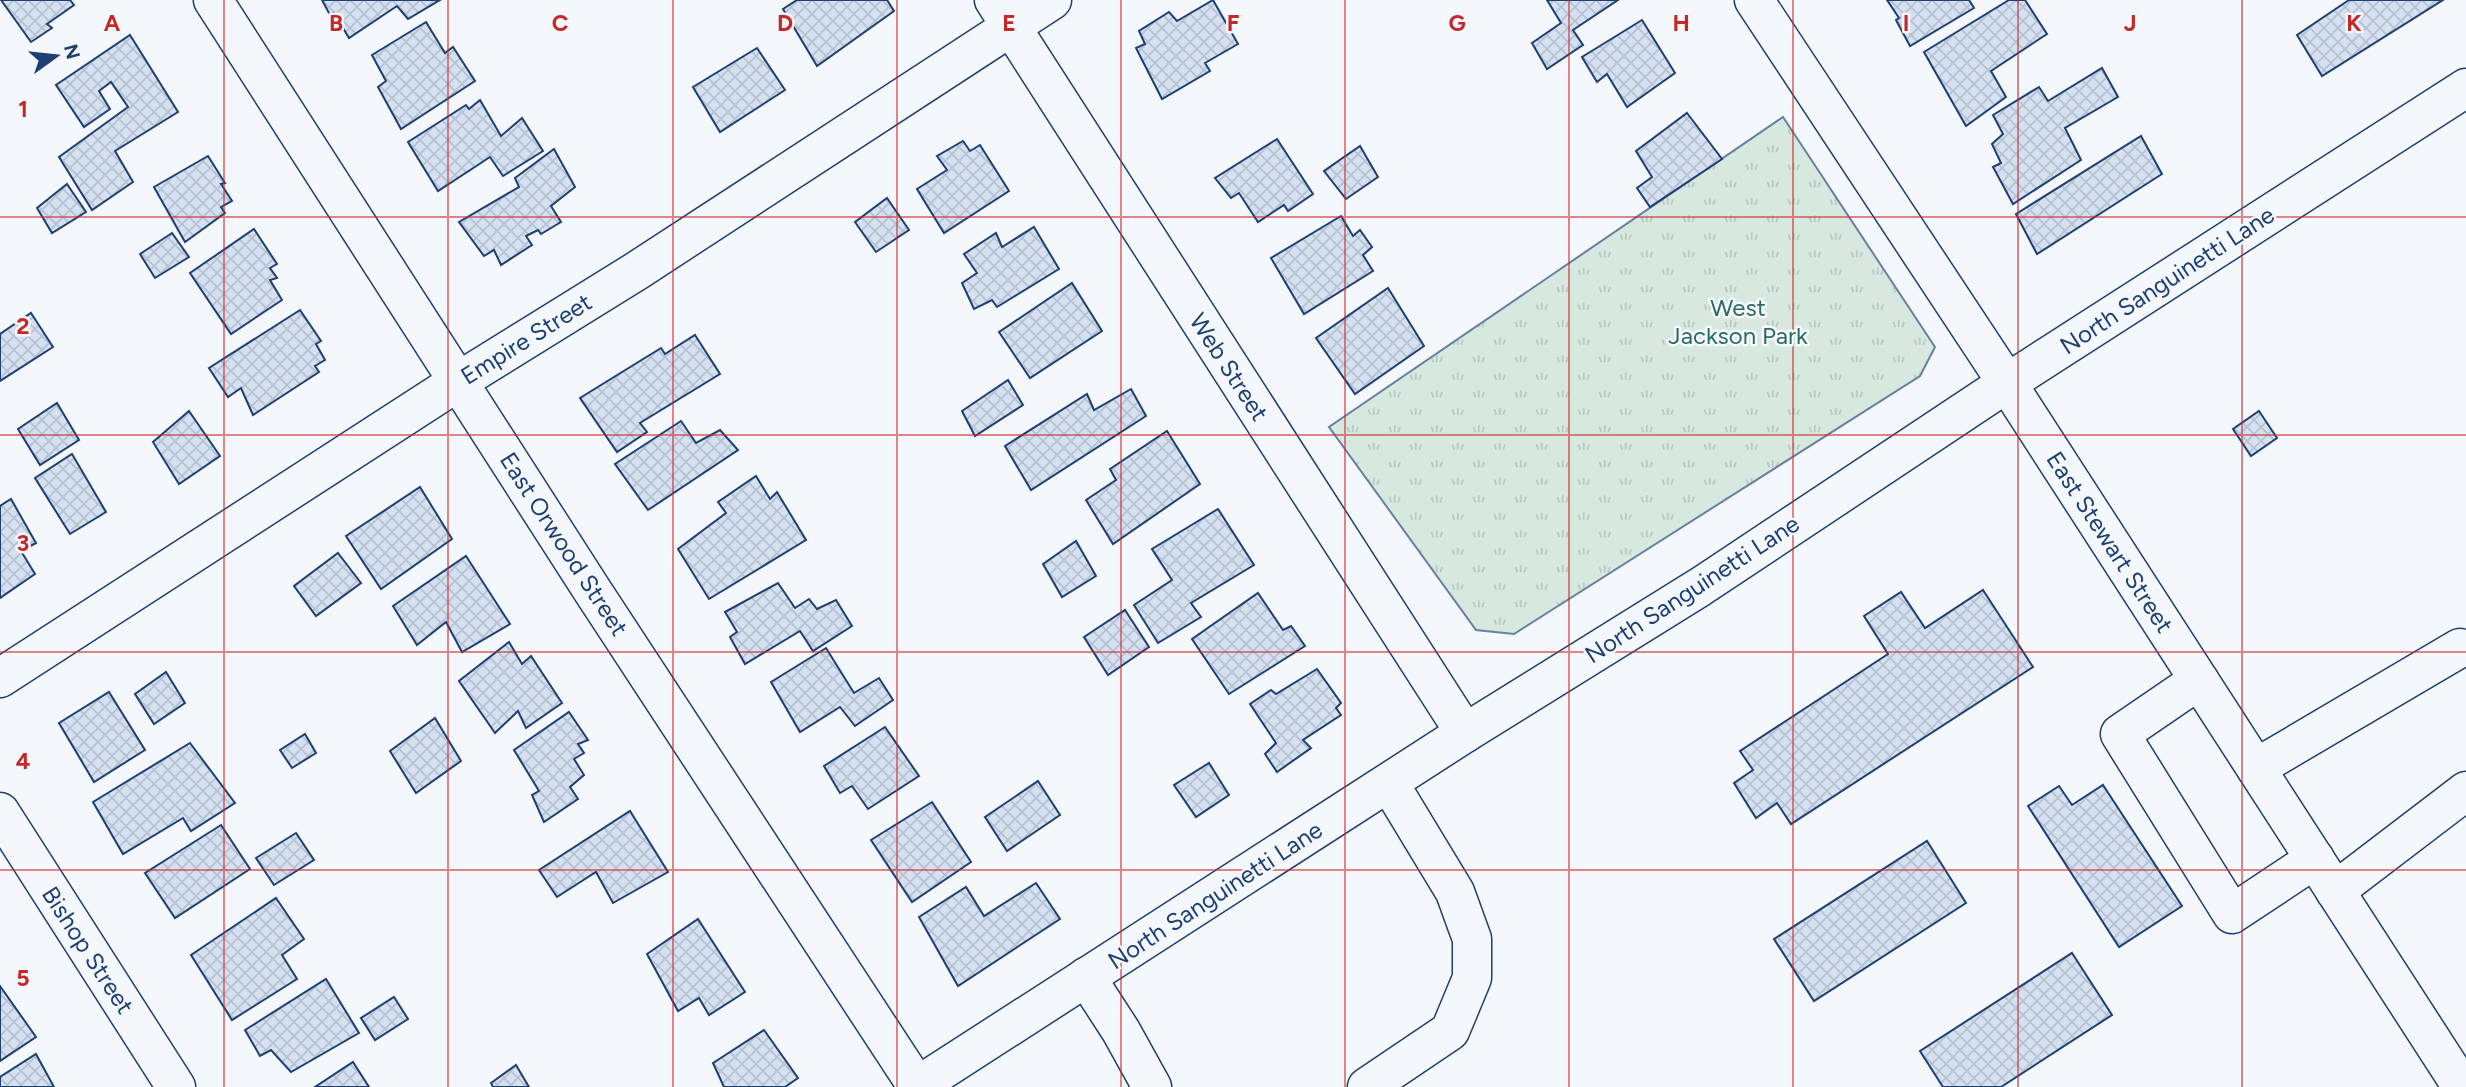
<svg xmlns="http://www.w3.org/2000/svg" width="2466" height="1087" font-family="Figtree,sans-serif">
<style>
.park{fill:url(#park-tufts);stroke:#687fa3;stroke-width:2}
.building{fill:url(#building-cross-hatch);stroke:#1d3f73;stroke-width:2}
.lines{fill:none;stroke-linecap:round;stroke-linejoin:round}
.minor-casing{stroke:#1d3f73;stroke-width:41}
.minor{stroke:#f4f7fb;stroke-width:38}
.grid{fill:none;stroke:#c62828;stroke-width:2;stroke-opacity:0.55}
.labels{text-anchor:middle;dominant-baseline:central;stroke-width:5;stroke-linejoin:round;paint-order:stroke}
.street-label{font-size:24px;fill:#1d3f73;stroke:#f4f7fb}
.park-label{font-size:24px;fill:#2c6c60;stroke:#f4f7fb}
.grid-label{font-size:23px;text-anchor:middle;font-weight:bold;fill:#c62828;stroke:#f4f7fb;stroke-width:5;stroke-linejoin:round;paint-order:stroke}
</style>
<defs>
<pattern id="park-tufts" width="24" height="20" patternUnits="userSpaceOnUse" patternTransform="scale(1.75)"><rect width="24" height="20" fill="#d7e8df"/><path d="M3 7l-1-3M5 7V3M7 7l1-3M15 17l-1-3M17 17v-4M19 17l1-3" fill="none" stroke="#b8c8c3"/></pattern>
<pattern id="building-cross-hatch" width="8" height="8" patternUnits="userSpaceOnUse" patternTransform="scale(1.75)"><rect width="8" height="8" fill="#d5e0f0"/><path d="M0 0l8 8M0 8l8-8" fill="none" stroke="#b6c1d1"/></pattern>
</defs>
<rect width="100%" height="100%" fill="#f4f7fb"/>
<path class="park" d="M1783 117 1935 347 1920 376 1514 634 1476 630 1329 427Z"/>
<g class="building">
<path d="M1 0H70L74 5 47 24 52 28 31 42Z"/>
<path d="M322 0H440L408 19 397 6 349 38 334 13 330 15Z"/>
<path d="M797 0H887L894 11 817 66 783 9Z"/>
<path d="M1213 0 1238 44 1205 63 1210 71 1162 99 1136 48 1145 44 1139 31 1169 12 1177 21Z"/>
<path d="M1547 0H1618L1573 30 1583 45 1547 69 1532 43 1561 23Z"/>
<path d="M1887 0H1969L1974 8 1910 46 1896 20 1899 18Z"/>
<path d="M2009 0H2025L2047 34 1991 71 2006 97 1966 126 1924 52Z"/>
<path d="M2349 0H2443L2322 76 2297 35Z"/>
<path d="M1642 20 1675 73 1627 107 1607 74 1597 82 1582 57Z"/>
<path d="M426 22 445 53 453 47 475 81 401 129 378 87 386 81 372 55Z"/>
<path d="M130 35 178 112 115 151 133 182 92 210 59 157 128 107 111 82 99 91 110 109 84 127 56 85Z"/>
<path d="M757 48 785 90 720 132 693 87Z"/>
<path d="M2102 68 2118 97 2065 128 2081 160 2013 204 1993 167 2001 163 1992 144 2003 134 1993 115 2039 87 2048 101Z"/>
<path d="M480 100 501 136 522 118 543 151 503 176 490 157 438 191 408 142 466 105 469 109Z"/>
<path d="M1687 113 1722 159 1650 207 1637 188 1652 177 1636 151Z"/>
<path d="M2141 136 2162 174 2037 254 2016 214Z"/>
<path d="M1277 139 1313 194 1288 211 1284 205 1258 222 1239 193 1231 198 1215 178Z"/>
<path d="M963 141 970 151 980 145 1009 191 944 233 917 189 947 170 937 156Z"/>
<path d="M1360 146 1378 177 1346 199 1324 171Z"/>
<path d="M554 149 575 187 551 206 561 222 541 234 538 230 526 236 532 245 501 265 494 250 484 256 459 222 519 187 515 178Z"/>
<path d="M208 156 225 183 221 184 232 201 221 207 225 213 185 242 154 187Z"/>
<path d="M67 184 86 212 52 233 37 208Z"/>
<path d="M887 198 909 230 876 252 855 222Z"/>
<path d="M1341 216 1353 236 1360 230 1372 247 1363 255 1373 271 1304 314 1271 258Z"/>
<path d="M1034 227 1059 269 997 307 992 300 974 309 962 283 977 273 964 254 996 233 1002 247Z"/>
<path d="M254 229 277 264 270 268 277 278 270 280 282 300 231 334 190 273Z"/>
<path d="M172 233 189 257 155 278 140 254Z"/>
<path d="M1072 283 1102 331 1030 378 999 332Z"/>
<path d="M1388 288 1424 346 1355 394 1316 338Z"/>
<path d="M300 310 321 341 316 344 325 360 315 366 319 372 253 415 241 388 228 397 209 368Z"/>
<path d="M31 313 53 347 0 381V334Z"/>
<path d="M695 335 720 374 640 423 647 432 617 452 580 398 661 348 665 354Z"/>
<path d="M1008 380 1023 405 975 436 962 411Z"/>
<path d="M1131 389 1146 416 1031 490 1005 446 1087 394 1094 410Z"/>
<path d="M57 403 79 440 40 465 18 429Z"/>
<path d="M189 411 220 456 179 484 153 442Z"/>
<path d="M2259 411 2277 438 2251 456 2233 429Z"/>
<path d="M681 421 696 443 720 430 738 450 648 510 615 464Z"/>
<path d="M1167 431 1200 484 1113 544 1086 500 1116 480 1110 469Z"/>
<path d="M72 454 106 512 70 534 35 478Z"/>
<path d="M756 476 770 499 777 492 806 540 709 599 678 549 726 513 718 502Z"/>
<path d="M420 487 452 539 381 589 346 536Z"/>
<path d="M11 499 36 543 21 551 35 574 0 598V506Z"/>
<path d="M1218 509 1254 565 1191 603 1201 617 1158 643 1134 605 1172 580 1152 549Z"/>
<path d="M1076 541 1096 576 1062 597 1043 564Z"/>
<path d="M338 553 361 583 316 616 294 586Z"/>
<path d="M466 556 510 624 462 652 446 622 417 645 393 606Z"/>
<path d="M778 583 795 608 809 599 817 609 836 600 852 626 813 651 800 631 745 664 730 637 737 632 725 612Z"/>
<path d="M1983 590 2033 667 1791 824 1777 803 1756 818 1734 783 1753 770 1740 751 1888 654 1864 616 1901 592 1925 628Z"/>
<path d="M1258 593 1283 630 1291 626 1305 646 1229 694 1192 639Z"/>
<path d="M1125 610 1149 647 1108 675 1084 637Z"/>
<path d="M509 642 522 664 531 656 562 703 526 728 518 711 495 733 459 681Z"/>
<path d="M826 648 854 693 879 678 893 700 855 726 840 707 800 732 771 682Z"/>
<path d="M1317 669 1341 703 1336 708 1341 715 1303 740 1311 748 1277 772 1265 754 1276 743 1250 704 1271 690 1276 694Z"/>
<path d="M166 672 185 703 154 724 135 694Z"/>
<path d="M109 692 145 750 94 782 59 723Z"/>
<path d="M569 712 588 740 578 744 584 753 574 759 584 775 570 787 578 799 544 822 532 795 539 791 514 750Z"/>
<path d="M435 718 461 761 416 793 390 751Z"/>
<path d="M885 727 919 776 868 809 852 786 840 793 824 766Z"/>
<path d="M305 734 316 753 292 768 280 750Z"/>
<path d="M190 743 235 803 191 831 183 818 123 854 93 802Z"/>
<path d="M1209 763 1229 795 1196 817 1174 785Z"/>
<path d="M1038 781 1060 815 1007 851 985 817Z"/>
<path d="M2103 785 2182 906 2119 947 2028 806 2059 786 2072 805Z"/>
<path d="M932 802 971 862 912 902 871 840Z"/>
<path d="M630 811 668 872 613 903 596 872 557 897 539 870Z"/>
<path d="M221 825 250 869 175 918 145 873Z"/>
<path d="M296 833 314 860 274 885 256 858Z"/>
<path d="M1927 841 1966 903 1814 1001 1774 939Z"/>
<path d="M1036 883 1060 919 958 986 919 917 966 887 984 916Z"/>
<path d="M276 898 304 939 282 955 297 979 232 1020 191 955Z"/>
<path d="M698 919 745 992 709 1015 699 998 678 1011 647 954Z"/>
<path d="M2072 953 2112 1015 2001 1087H1943L1920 1051Z"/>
<path d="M326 979 359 1033 291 1072 271 1050 260 1056 245 1030Z"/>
<path d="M0 986 36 1037 0 1061Z"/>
<path d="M394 997 408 1019 375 1040 361 1018Z"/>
<path d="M764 1030 798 1078 785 1087H724L713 1063Z"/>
<path d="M36 1054 54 1087H0V1077Z"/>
<path d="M353 1062 369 1087H315Z"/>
<path d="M516 1065 529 1087H493L491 1083Z"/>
</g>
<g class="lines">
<defs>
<g id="minor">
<path d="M213 0 592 590 917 1086"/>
<path d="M994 0 1465 733"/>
<path d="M1754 0 2007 383 2462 1087"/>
<path d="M0 678 459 381 638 270 1052 0"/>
<path d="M2199 680 2120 734 2232 914 2315 859"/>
<path d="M2256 768 2460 648"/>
<path d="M0 812 176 1087"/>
<path d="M2335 891 2466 791"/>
<path d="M1086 977 1121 1031 1152 1087"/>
<path d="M916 1087 1465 733 1700 587 2007 383 2466 88"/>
<path d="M1367 1087 1450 1031 1472 978V939L1455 892 1389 783"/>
</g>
</defs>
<use href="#minor" class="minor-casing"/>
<use href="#minor" class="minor"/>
</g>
<path class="grid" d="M224 0V1087M448 0V1087M673 0V1087M897 0V1087M1121 0V1087M1345 0V1087M1569 0V1087M1793 0V1087M2018 0V1087M2242 0V1087M0 217H2466M0 435H2466M0 652H2466M0 870H2466"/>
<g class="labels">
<g class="street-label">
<text transform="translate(2167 280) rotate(-33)">North Sanguinetti Lane</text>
<text transform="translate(526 339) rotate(-32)">Empire Street</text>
<text transform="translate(1229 367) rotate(57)">Web Street</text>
<text transform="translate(2110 542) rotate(57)">East Stewart Street</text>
<text transform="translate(564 544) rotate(57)">East Orwood Street</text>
<text transform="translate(1692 589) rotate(-33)">North Sanguinetti Lane</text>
<text transform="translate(1215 895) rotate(-33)">North Sanguinetti Lane</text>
<text transform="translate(88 950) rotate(57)">Bishop Street</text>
</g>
<g class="park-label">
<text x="1738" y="307">West<tspan x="1738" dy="28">Jackson Park</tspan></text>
</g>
</g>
<g class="grid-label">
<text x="112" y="31">A</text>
<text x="336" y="31">B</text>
<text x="560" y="31">C</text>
<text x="785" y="31">D</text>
<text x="1009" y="31">E</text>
<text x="1233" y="31">F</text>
<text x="1457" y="31">G</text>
<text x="1681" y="31">H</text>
<text x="1906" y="31">I</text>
<text x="2130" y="31">J</text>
<text x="2354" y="31">K</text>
<text x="23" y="117">1</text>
<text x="23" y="334">2</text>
<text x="23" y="551">3</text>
<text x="23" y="769">4</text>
<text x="23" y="986">5</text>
</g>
<g transform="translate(56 56) rotate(75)" stroke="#f4f7fb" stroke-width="5" paint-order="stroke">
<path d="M0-5L12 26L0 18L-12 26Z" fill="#1d3f73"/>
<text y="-10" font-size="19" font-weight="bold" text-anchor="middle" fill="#1d3f73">N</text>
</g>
</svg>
